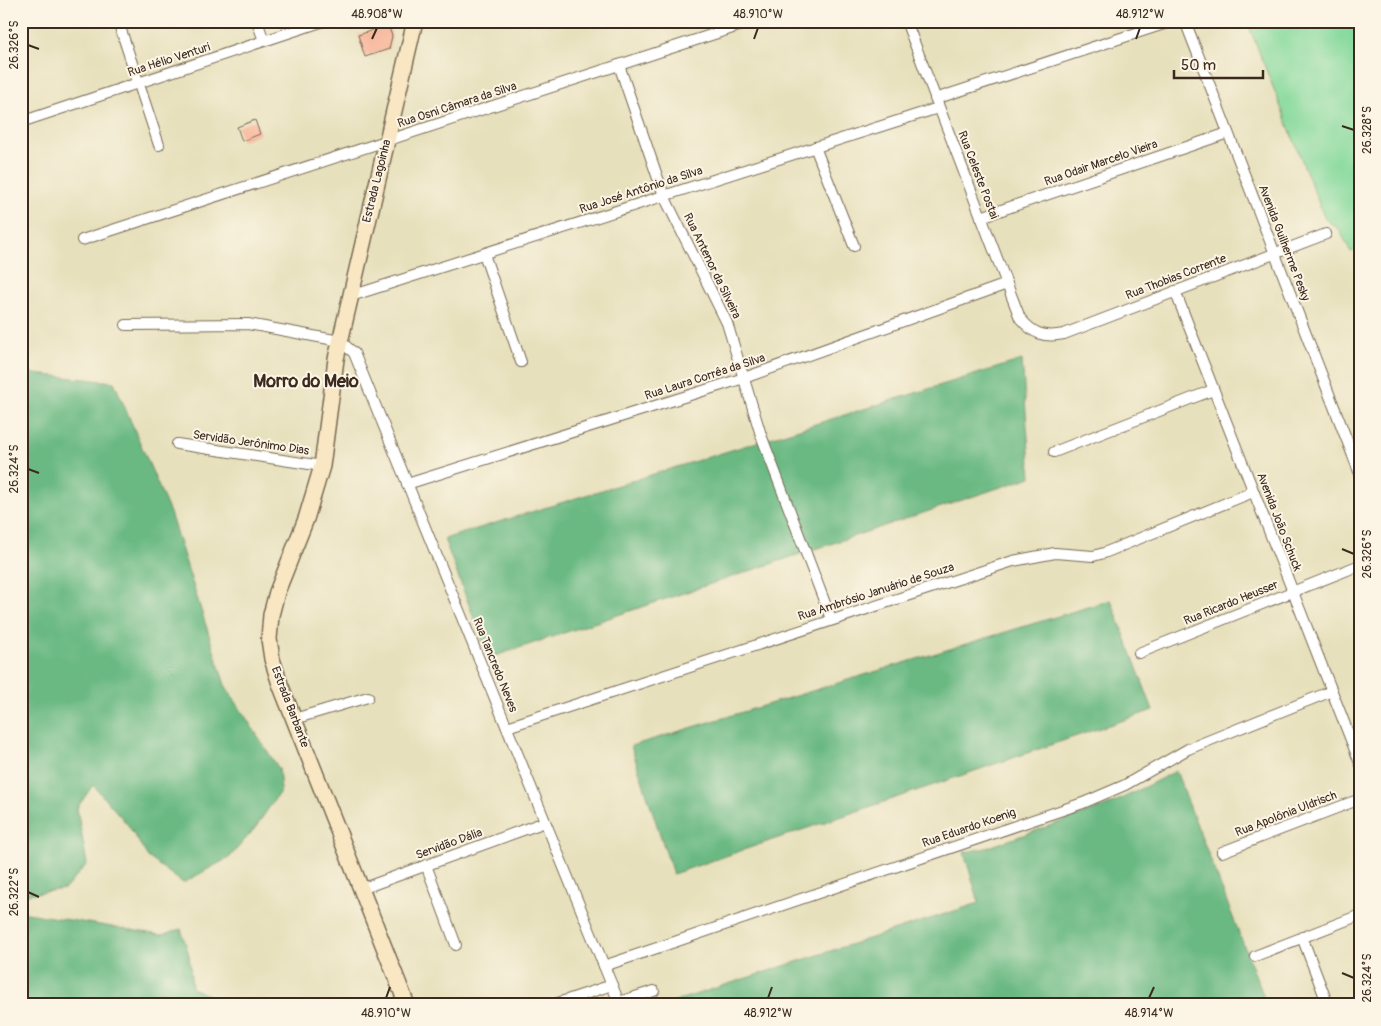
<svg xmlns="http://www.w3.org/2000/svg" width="1381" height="1026" font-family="Pangolin,sans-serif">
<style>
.green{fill:#84d99b;stroke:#60825c}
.forest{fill:#6bb983;stroke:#537250}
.building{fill:#f6ae91}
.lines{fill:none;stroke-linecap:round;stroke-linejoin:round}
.street-casing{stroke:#776a55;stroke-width:12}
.secondary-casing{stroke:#776a55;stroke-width:18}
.street{stroke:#fff;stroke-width:10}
.secondary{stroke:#f9e7c3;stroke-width:15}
.ticks{fill:none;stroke:#3b2a1e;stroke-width:2}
.labels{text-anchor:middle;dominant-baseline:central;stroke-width:4;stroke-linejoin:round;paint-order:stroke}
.street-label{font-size:12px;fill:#3b2a1e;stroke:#fcf5e5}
.district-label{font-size:18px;font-weight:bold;fill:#3b2a1e;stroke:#fcf5e5}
.neatline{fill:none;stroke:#3b2a1e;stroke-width:2}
.ticks-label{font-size:12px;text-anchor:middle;fill:#3b2a1e}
</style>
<rect width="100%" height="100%" fill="#fcf5e5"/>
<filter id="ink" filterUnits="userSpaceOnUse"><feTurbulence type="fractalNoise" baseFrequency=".02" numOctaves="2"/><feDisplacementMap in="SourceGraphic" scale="10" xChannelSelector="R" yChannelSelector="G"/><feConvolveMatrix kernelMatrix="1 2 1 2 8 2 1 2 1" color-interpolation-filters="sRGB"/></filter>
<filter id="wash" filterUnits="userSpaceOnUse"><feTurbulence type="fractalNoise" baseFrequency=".0096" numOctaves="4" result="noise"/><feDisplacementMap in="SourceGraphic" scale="20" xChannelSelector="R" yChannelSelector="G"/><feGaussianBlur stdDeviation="1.12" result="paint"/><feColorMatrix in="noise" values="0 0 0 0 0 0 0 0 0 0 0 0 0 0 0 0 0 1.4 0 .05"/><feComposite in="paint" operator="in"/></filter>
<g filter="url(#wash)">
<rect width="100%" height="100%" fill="#e7e0bc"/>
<path class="green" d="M1247 21H1360V248L1351 252 1339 229 1325 219Z"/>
<g class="forest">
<path d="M1022 360 1031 477 489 658 444 539Z"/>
<path d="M21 370 35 374 114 382 170 513 225 685 279 769 281 790 255 828 230 857 183 883 148 857 128 825 93 785 77 808 87 864 65 889 21 895Z"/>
<path d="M1111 600 1153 710 673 874 631 746Z"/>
<path d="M1176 771 1267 1005H663L979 903 964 852 986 848 1109 805Z"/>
<path d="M21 912 161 935 181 929 189 955 192 988 231 1005H21Z"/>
</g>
<g id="blocks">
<g class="building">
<path d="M388 25 392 36 389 49 365 57 358 35Z"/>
<path d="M255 120 260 134 242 141 237 127Z"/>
</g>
</g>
</g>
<g filter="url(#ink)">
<use href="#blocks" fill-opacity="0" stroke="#776a55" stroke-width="1"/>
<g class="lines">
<defs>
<g id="street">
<path d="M118 21 159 145"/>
<path d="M257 21 264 41"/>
<path d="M906 21 1020 318C1033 334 1044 338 1064 334L1326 234"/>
<path d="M1185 21 1360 474"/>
<path d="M619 65 664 196 727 323 761 435 831 619"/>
<path d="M935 99 1173 21"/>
<path d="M21 122 324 21"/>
<path d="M815 147 854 246"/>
<path d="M981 217 1228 133"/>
<path d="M82 240 754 21"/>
<path d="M484 254 521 362"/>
<path d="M1175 291 1360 763"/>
<path d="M351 296 938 108"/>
<path d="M126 325 248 324 340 341 354 353 620 1005"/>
<path d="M177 444 322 466"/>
<path d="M1054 452 1213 390"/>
<path d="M407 484 744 378 1007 284"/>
<path d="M1139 653 1360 565"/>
<path d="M294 719 368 697"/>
<path d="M507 727 1013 561 1055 553 1093 556 1104 553 1253 492"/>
<path d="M1222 852 1360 799"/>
<path d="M426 865 456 945"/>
<path d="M361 889 545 822"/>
<path d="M1302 937 1328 1005"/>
<path d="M1255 956 1360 915"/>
<path d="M604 966 1083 803 1125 785 1188 749 1332 691"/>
<path d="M619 1002 654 991"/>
<path d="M552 1005 612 985"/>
</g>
<path id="secondary" d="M407 1005 280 684 272 659 269 639 271 615 277 592 306 519 322 466 336 359 415 21"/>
</defs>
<use href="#street" class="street-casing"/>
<use href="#secondary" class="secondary-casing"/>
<use href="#street" class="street"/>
<use href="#secondary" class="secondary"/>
</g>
</g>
<path class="ticks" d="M372 39 377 28M754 39 758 28M1136 39 1140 28M28 45 39 49M1342 126 1354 130M28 469 39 473M1342 549 1354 554M28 892 39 897M1342 973 1354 978M386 998 390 987M768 998 772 987M1149 998 1154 987"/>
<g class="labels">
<g class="street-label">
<text transform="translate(169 60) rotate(-18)">Rua Hélio Venturi</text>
<text transform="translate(457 105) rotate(-18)">Rua Osni Câmara da Silva</text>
<text transform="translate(1101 163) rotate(-19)">Rua Odair Marcelo Vieira</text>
<text transform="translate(978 175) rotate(69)">Rua Celeste Postai</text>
<text transform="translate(377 181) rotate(-76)">Estrada Lagoinha</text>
<text transform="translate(641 190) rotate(-18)">Rua José Antônio da Silva</text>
<text transform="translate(1284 243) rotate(69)">Avenida Guilherme Pesky</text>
<text transform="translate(712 266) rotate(64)">Rua Antenor da Silveira</text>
<text transform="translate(1176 277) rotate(-21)">Rua Thobias Corrente</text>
<text transform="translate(705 377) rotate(-18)">Rua Laura Corrêa da Silva</text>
<text transform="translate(251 443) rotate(8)">Servidão Jerônimo Dias</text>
<text transform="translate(1279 522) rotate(69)">Avenida João Schuck</text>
<text transform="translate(876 592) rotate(-18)">Rua Ambrósio Januário de Souza</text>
<text transform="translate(1231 603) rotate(-22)">Rua Ricardo Heusser</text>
<text transform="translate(495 665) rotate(68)">Rua Tancredo Neves</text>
<text transform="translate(290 707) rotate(69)">Estrada Barbante</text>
<text transform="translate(1286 814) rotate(-21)">Rua Apolônia Uldrisch</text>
<text transform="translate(969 828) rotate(-19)">Rua Eduardo Koenig</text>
<text transform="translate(449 844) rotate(-20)">Servidão Dália</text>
</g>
<g class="district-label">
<text x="306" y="381">Morro do Meio</text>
</g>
</g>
<rect width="1381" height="1026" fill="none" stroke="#fcf5e5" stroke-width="55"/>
<path d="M1174 70v8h89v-8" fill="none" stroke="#3b2a1e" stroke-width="2.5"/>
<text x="1181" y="70" font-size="15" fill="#3b2a1e" stroke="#fcf5e5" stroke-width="4" paint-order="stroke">50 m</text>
<rect x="28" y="28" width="1326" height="970" class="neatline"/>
<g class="ticks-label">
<text x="377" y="18">48.908°W</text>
<text x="758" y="18">48.910°W</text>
<text x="1140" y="18">48.912°W</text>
<text transform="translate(14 45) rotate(-90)" y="4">26.326°S</text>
<text transform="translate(1367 130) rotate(-90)" y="4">26.328°S</text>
<text transform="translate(14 469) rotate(-90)" y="4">26.324°S</text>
<text transform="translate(1367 554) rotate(-90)" y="4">26.326°S</text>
<text transform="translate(14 892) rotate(-90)" y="4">26.322°S</text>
<text transform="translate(1367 978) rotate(-90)" y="4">26.324°S</text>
<text x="386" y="1017">48.910°W</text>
<text x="768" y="1017">48.912°W</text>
<text x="1149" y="1017">48.914°W</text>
</g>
</svg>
